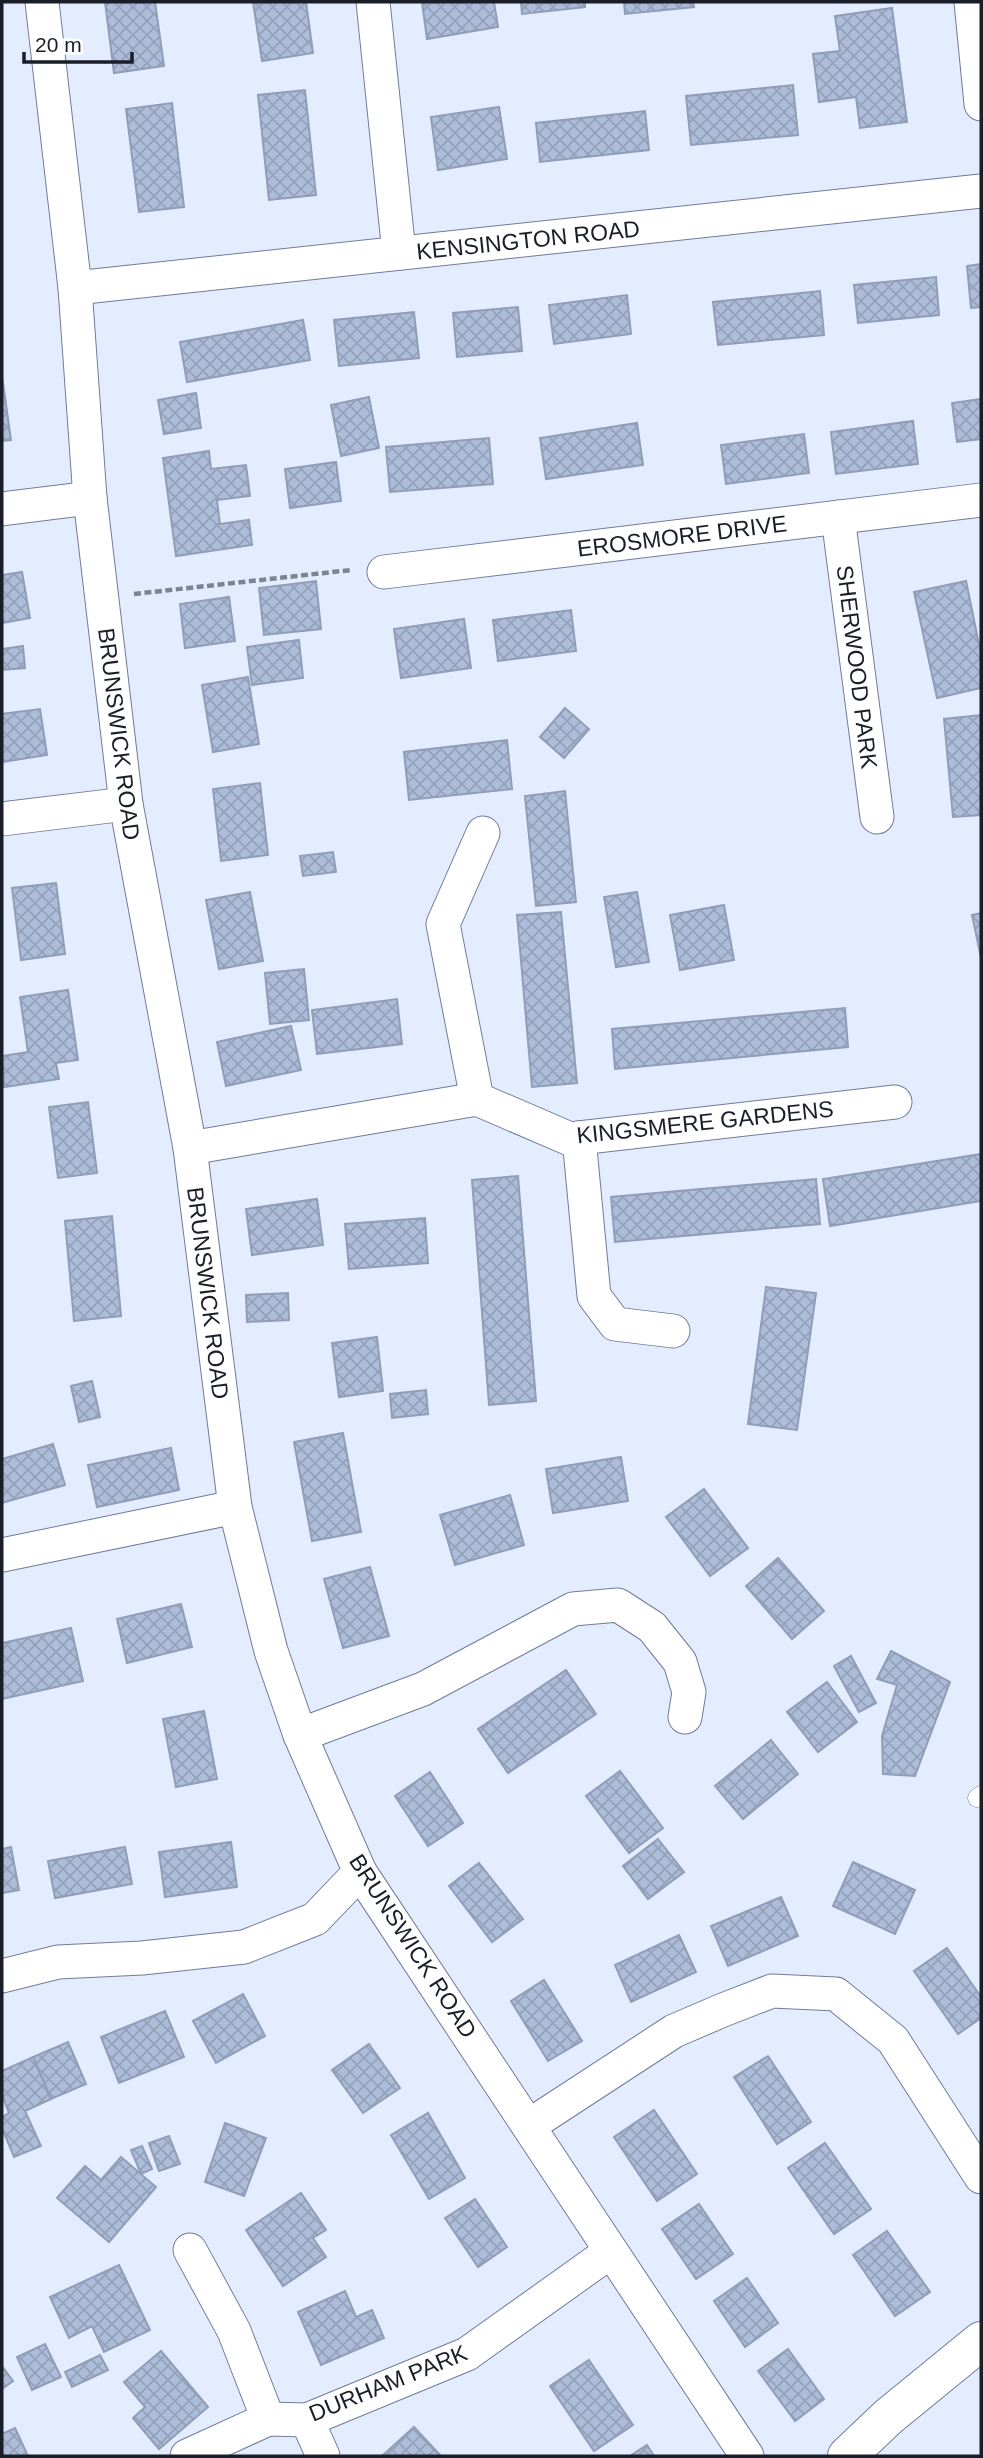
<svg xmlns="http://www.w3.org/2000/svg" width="983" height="2458" font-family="Helvetica,sans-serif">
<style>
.building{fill:url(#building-cross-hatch);stroke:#8f9db8;stroke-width:2}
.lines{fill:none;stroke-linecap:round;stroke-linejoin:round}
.service-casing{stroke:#6f7c96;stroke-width:19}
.minor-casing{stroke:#6f7c96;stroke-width:35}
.tertiary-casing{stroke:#6f7c96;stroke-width:40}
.path{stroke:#7c8391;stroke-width:4.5;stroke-dasharray:7 3.5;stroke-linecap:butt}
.service{stroke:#fff;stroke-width:18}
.minor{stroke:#fff;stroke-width:33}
.tertiary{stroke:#fff;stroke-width:38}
.labels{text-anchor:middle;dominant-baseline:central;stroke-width:5;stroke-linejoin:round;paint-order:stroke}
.street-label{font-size:23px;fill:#191e28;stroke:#fff}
</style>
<defs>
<pattern id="building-cross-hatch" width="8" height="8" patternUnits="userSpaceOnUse" patternTransform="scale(1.75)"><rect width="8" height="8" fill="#adbcd8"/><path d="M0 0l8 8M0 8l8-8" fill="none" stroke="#94a1b9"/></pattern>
</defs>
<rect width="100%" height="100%" fill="#e4edff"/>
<g class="building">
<path d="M105 2H155L164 66 114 73Z"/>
<path d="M253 2H306L313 53 262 61Z"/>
<path d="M422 2H494L498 27 427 39Z"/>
<path d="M521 2H585V7L522 14Z"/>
<path d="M624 2H693L694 7 625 14Z"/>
<path d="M892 8 907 122 860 128 856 97 819 102 813 54 840 51 835 16Z"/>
<path d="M793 85 798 135 691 145 686 96Z"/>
<path d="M305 90 316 195 269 200 258 95Z"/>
<path d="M172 103 184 207 139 212 126 109Z"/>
<path d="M499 107 507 159 438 170 431 117Z"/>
<path d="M645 111 649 150 540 162 536 123Z"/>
<path d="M981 264V307L971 308 967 266Z"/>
<path d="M936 277 939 315 858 323 854 285Z"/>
<path d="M820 291 824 335 718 345 713 302Z"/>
<path d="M627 295 631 334 554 344 549 305Z"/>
<path d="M518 307 522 351 457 357 453 313Z"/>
<path d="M414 312 419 358 339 366 334 320Z"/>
<path d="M303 320 310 360 187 382 180 342Z"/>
<path d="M2 376 11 440 2 441Z"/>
<path d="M196 393 201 428 164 434 158 400Z"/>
<path d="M369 397 379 448 341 456 331 405Z"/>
<path d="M981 399V439L957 442 952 403Z"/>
<path d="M913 421 918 464 836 474 831 432Z"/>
<path d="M637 423 643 465 546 479 540 438Z"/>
<path d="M804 434 809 473 726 484 721 445Z"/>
<path d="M489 438 493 484 390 492 386 447Z"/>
<path d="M209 451 211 469 246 465 250 496 217 500 220 524 249 520 252 545 176 556 163 458Z"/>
<path d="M336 462 341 501 290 508 285 469Z"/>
<path d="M22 572 30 618 2 623V575Z"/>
<path d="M316 581 321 629 264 635 259 588Z"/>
<path d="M966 581 981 654V688L937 698 914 592Z"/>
<path d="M229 597 235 641 185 648 180 604Z"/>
<path d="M571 610 576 651 498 661 493 620Z"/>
<path d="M464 619 471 668 401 678 394 629Z"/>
<path d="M299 640 303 678 252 685 247 647Z"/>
<path d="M23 646 25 668 2 670V649Z"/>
<path d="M248 677 259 744 213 752 202 685Z"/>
<path d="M565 708 589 729 564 758 540 737Z"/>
<path d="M40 709 47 755 2 762V714Z"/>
<path d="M981 715V815L953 817 944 719Z"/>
<path d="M507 740 512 789 409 800 404 752Z"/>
<path d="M260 783 268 855 221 861 213 789Z"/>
<path d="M565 791 576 902 536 906 525 796Z"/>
<path d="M333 852 336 872 303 876 300 856Z"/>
<path d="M56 883 65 954 21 960 12 888Z"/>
<path d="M250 892 263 961 219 969 206 900Z"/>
<path d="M637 892 649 962 616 967 604 897Z"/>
<path d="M724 905 734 960 680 970 670 915Z"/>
<path d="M561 912 577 1083 532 1087 517 915Z"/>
<path d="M981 913V958L972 915Z"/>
<path d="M304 969 309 1020 270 1024 265 973Z"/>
<path d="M68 990 78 1060 56 1063 59 1079 4 1087 2 1056 28 1052 20 997Z"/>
<path d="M397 999 402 1044 317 1054 312 1010Z"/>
<path d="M845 1008 848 1047 615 1069 612 1029Z"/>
<path d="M291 1026 301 1070 226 1086 217 1042Z"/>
<path d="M88 1102 97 1173 58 1178 49 1107Z"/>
<path d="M981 1154V1201L830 1226 823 1179Z"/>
<path d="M518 1176 536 1401 489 1405 472 1180Z"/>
<path d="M816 1179 820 1224 615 1242 611 1197Z"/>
<path d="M317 1199 323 1245 252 1255 246 1209Z"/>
<path d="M112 1216 121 1316 74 1321 65 1221Z"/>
<path d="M425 1218 428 1263 349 1269 345 1224Z"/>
<path d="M766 1287 816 1293 797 1430 748 1424Z"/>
<path d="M288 1293 289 1320 247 1322 246 1295Z"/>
<path d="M377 1337 383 1391 339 1397 332 1343Z"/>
<path d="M92 1381 100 1417 79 1422 71 1386Z"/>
<path d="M426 1390 428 1414 392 1418 390 1394Z"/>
<path d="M343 1433 361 1532 312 1541 294 1442Z"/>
<path d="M53 1444 65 1485 2 1503V1459Z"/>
<path d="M171 1448 179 1490 97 1507 88 1465Z"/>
<path d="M621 1457 628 1501 553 1513 546 1469Z"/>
<path d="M704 1489 748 1548 710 1576 666 1517Z"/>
<path d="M510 1495 524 1545 455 1565 440 1515Z"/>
<path d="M778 1558 824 1611 792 1639 746 1586Z"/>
<path d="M370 1567 389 1636 343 1648 324 1579Z"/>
<path d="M181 1604 192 1647 127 1663 117 1619Z"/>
<path d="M71 1628 83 1681 2 1699V1643Z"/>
<path d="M891 1651 950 1682 915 1776 883 1774 882 1736 897 1685 877 1679Z"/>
<path d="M851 1656 876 1703 859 1712 834 1666Z"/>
<path d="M566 1670 596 1714 508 1773 478 1729Z"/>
<path d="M827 1682 857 1722 818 1752 787 1712Z"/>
<path d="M204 1711 217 1779 176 1787 163 1719Z"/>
<path d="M771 1740 798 1774 743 1819 715 1786Z"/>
<path d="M620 1771 663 1828 629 1853 586 1796Z"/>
<path d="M430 1772 463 1823 428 1846 395 1796Z"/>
<path d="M658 1839 684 1872 648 1899 623 1866Z"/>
<path d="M231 1842 237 1887 165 1897 159 1852Z"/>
<path d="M11 1847 19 1890 2 1893V1849Z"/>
<path d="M125 1847 132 1884 55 1898 48 1861Z"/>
<path d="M853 1862 915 1890 895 1934 833 1906Z"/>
<path d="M479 1863 523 1919 492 1942 449 1886Z"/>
<path d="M781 1897 798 1936 728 1966 711 1926Z"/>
<path d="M679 1935 696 1972 631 2002 615 1965Z"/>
<path d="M947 1948 981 1997V2018L958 2034 914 1971Z"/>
<path d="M544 1980 582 2041 548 2061 511 2001Z"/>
<path d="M243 1994 265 2036 216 2063 193 2021Z"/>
<path d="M165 2011 184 2057 119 2083 101 2037Z"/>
<path d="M68 2042 86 2084 51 2099 33 2057Z"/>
<path d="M369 2044 400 2088 363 2113 332 2070Z"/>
<path d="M768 2056 811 2122 777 2144 734 2077Z"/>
<path d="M33 2057 51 2099 25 2111 41 2146 14 2157 2 2128V2117L9 2113 2 2095V2071Z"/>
<path d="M654 2110 697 2174 657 2201 614 2137Z"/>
<path d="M428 2113 465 2178 429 2199 391 2135Z"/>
<path d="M225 2123 266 2138 244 2196 205 2182Z"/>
<path d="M169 2136 180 2164 159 2171 149 2143Z"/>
<path d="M825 2143 871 2209 834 2234 788 2168Z"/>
<path d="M142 2146 152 2169 141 2174 131 2150Z"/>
<path d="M121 2157 156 2187 109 2242 57 2198 85 2166 101 2180Z"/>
<path d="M301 2193 326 2230 313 2238 326 2257 283 2286 246 2230Z"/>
<path d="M475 2199 507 2247 478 2267 445 2218Z"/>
<path d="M699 2204 733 2254 696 2279 662 2229Z"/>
<path d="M887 2231 930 2292 895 2316 853 2255Z"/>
<path d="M119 2265 150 2330 104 2352 92 2326 69 2338 50 2297Z"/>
<path d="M747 2278 778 2323 745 2347 714 2301Z"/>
<path d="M345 2291 356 2317 372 2310 384 2338 321 2365 298 2312Z"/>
<path d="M45 2344 61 2377 32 2390 17 2357Z"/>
<path d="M788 2349 824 2399 795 2421 758 2371Z"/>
<path d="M161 2351 208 2407 159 2449 133 2418 145 2407 124 2382Z"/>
<path d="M100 2355 108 2370 72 2387 65 2372Z"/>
<path d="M589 2360 633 2425 594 2451 550 2386Z"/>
<path d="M2 2366 13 2381 2 2389Z"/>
<path d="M414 2427 441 2456H382Z"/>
<path d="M15 2428 28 2456H2V2434Z"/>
<path d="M647 2445 654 2456H630Z"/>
</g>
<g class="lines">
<defs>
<path id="service" d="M977 1798 981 1795"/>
<g id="minor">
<path d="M42 2 75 288 90 498 126 804 190 1148 235 1507 271 1651 300 1735 360 1872 747 2456"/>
<path d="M373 2 399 253"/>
<path d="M971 2 981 104"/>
<path d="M75 288 981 191"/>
<path d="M2 509 90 498"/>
<path d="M838 517 877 817"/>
<path d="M384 572 981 500"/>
<path d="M2 819 126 804"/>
<path d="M477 1099 443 924 483 833"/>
<path d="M579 1138 594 1296 615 1324 673 1331"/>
<path d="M190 1148 477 1099 570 1139 895 1102"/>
<path d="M2 1555 235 1507"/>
<path d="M300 1735 423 1689 573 1609 618 1605 652 1627 680 1662 689 1692 685 1717"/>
<path d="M2 1976 58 1962 142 1958 244 1947 315 1919 360 1872"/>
<path d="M530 2125 674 2031 723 2010 772 1991 836 1994 893 2040 981 2177"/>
<path d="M190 2250 234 2331 268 2419"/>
<path d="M307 2420 323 2456"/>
<path d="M187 2456 268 2419 307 2420 467 2354 610 2252"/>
</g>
<path id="tertiary" d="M847 2456 888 2417 981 2341"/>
</defs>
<use href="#service" class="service-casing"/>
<use href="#minor" class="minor-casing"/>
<use href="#tertiary" class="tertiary-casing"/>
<path class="path" d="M134 594 351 570"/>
<use href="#service" class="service"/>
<use href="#minor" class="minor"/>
<use href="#tertiary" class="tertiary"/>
</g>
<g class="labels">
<g class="street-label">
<text transform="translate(528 240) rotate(-6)">KENSINGTON ROAD</text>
<text transform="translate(682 536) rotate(-7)">EROSMORE DRIVE</text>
<text transform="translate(857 667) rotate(83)">SHERWOOD PARK</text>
<text transform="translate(119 734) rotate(83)">BRUNSWICK ROAD</text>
<text transform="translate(705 1122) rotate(-6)">KINGSMERE GARDENS</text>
<text transform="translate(208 1293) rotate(83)">BRUNSWICK ROAD</text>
<text transform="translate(413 1946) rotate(57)">BRUNSWICK ROAD</text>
<text transform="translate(388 2383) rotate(-22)">DURHAM PARK</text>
</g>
</g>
<rect width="983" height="2458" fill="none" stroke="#191e28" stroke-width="7"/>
<path d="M24 52v10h108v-10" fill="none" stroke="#191e28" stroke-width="3.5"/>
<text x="35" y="52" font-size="21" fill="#191e28" stroke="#ffffff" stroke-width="5" paint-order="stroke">20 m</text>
</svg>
